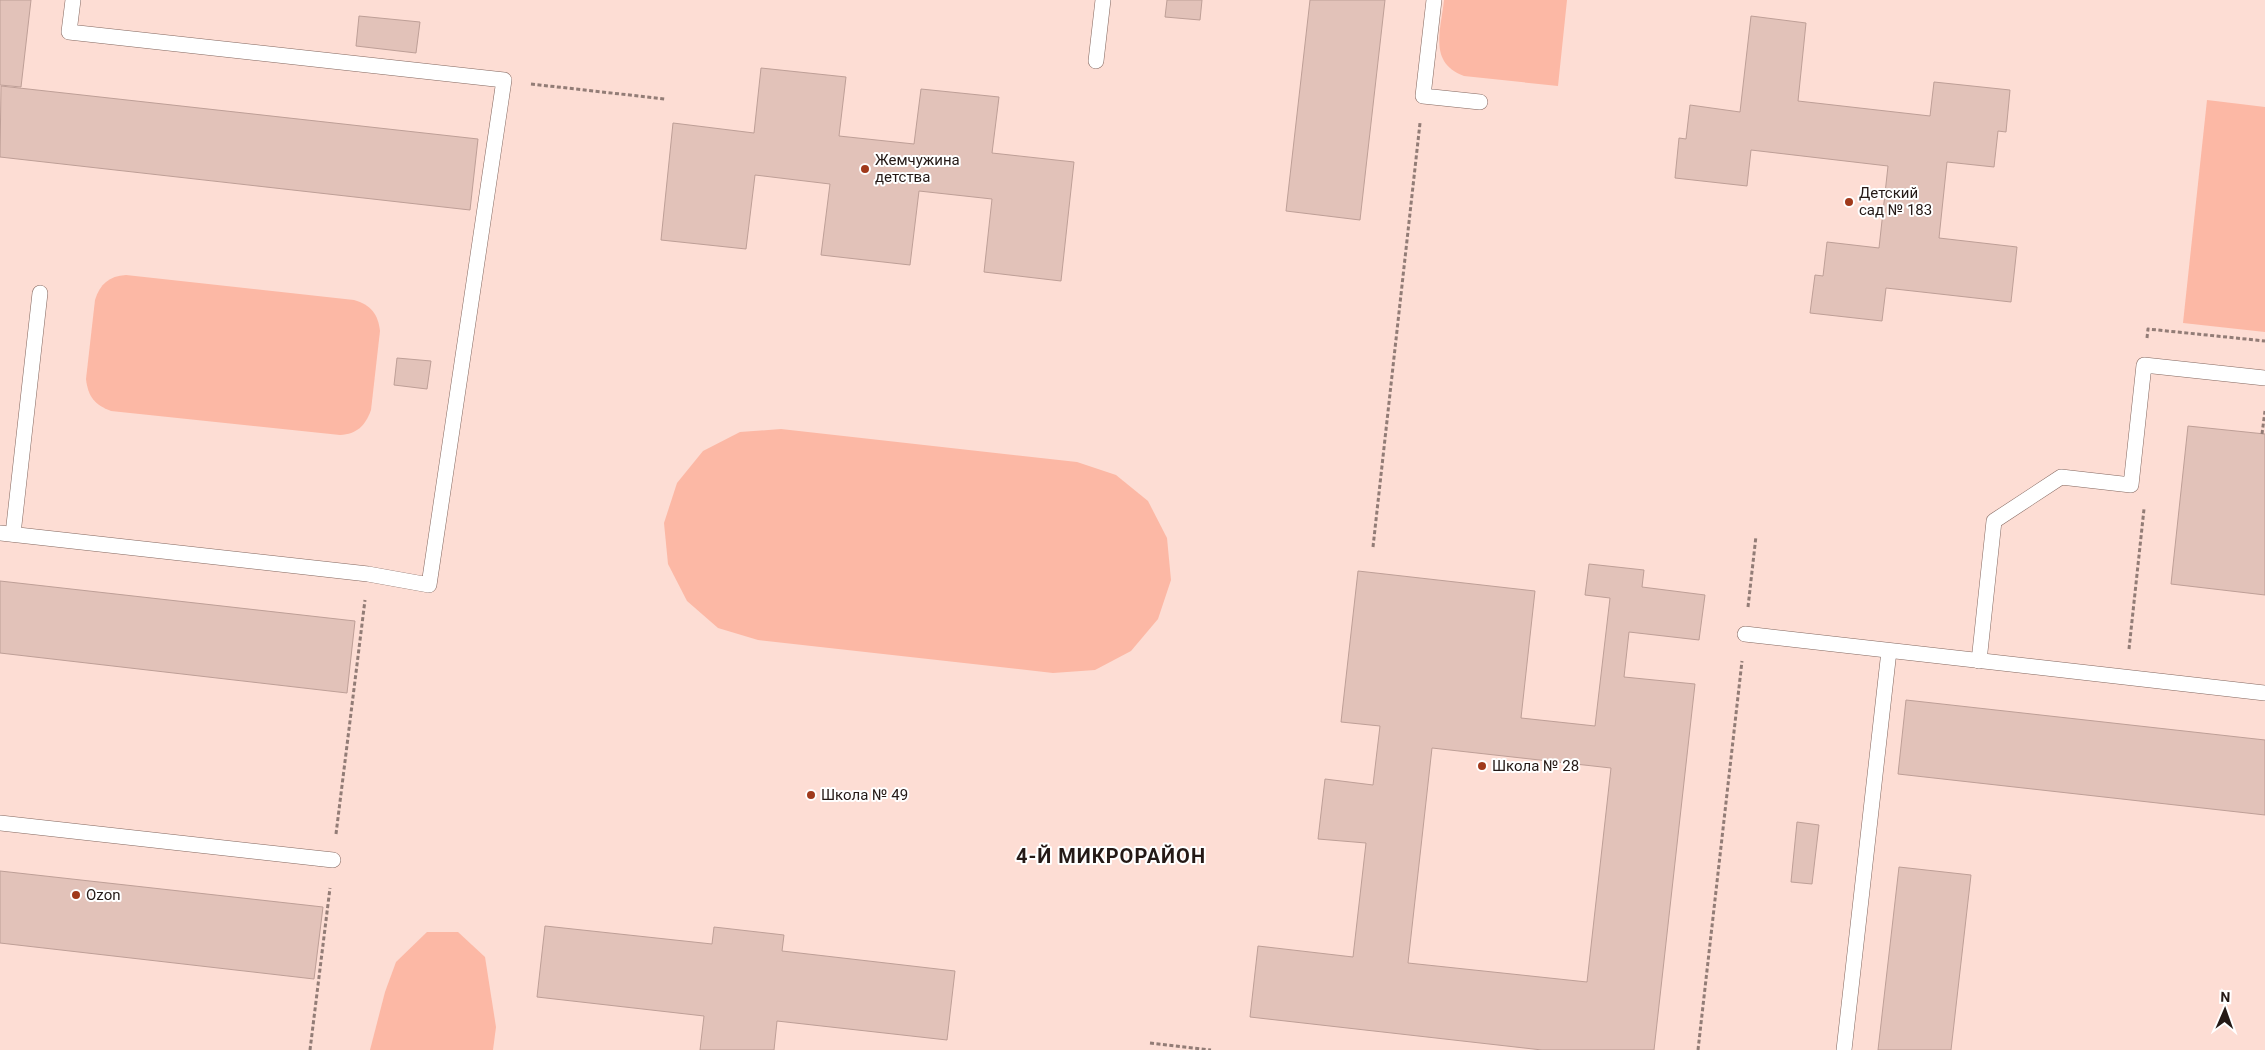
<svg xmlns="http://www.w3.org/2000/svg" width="2265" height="1050" font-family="Roboto,sans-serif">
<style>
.green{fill:#fcb8a5}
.building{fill:#e2c2b9;stroke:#be9f97;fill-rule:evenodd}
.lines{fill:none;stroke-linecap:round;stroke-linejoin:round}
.lane-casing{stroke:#83675f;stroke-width:16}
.path{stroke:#927c76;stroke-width:3;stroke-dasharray:4 2.5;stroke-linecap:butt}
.lane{stroke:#fff;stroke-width:15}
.poi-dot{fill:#a0391b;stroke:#fff;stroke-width:2}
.labels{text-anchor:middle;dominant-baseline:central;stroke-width:4;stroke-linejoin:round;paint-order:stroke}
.poi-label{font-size:15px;fill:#241916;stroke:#fff;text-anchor:start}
.district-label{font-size:20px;font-weight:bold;letter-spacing:1px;fill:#241916;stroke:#fff}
</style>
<rect width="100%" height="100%" fill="#fdddd4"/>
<g class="green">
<path d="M1444 0H1567L1558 86 1464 76C1428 63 1441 30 1444 0Z"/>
<path d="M2207 100 2265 107V332L2183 323Z"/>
<path d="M126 275 354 300C371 305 378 314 380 331L371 410C365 426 357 434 340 435L111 411C95 405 88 397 86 379L95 300C100 284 109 276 126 275Z"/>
<path d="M781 429 1077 462 1116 475 1148 501 1167 538 1171 580 1158 619 1131 651 1095 670 1053 673 758 640 718 628 687 601 668 564 664 523 677 483 703 451 740 432Z"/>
<path d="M427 932H458L485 957 496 1027 493 1050H370L385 992 396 962Z"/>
</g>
<g class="building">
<path d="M0 0H31L21 87 0 85Z"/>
<path d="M1167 0H1202L1200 20 1165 17Z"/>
<path d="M1310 0H1385L1360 220 1286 211Z"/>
<path d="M359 16 420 22 416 53 356 46Z"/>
<path d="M1751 16 1806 23 1798 101 1930 116 1934 82 2010 90 2006 132 1998 131 1994 167 1947 162 1939 238 2017 247 2011 302 1886 288 1882 321 1810 313 1815 275 1823 276 1827 242 1879 248 1888 166 1751 150 1747 186 1675 178 1679 138 1686 139 1690 105 1740 112Z"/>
<path d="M761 68 846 77 839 136 914 144 921 89 999 97 992 153 1074 162 1061 281 984 272 992 199 919 191 910 265 821 255 830 184 755 175 746 249 661 240 673 123 754 133Z"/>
<path d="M1 86 478 139 470 210 0 157Z"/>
<path d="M397 358 431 361 427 389 394 385Z"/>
<path d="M2188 426 2265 434V595L2171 584Z"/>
<path d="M1589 564 1644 570 1642 587 1705 595 1699 640 1629 632 1624 677 1695 684 1654 1050H1542L1250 1017 1258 946 1353 957 1366 843 1318 839 1325 779 1373 785 1380 726 1341 722 1358 571 1535 591 1521 718 1595 726 1610 598 1585 595ZM1432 748 1611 768 1587 982 1408 963Z"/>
<path d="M0 581 355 621 347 693 0 653Z"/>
<path d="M1906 700 2265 740V815L1898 774Z"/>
<path d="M1797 822 1819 825 1812 884 1791 882Z"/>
<path d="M1899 867 1971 875 1951 1050H1878Z"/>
<path d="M0 871 323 907 314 979 0 943Z"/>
<path d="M545 926 712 944 714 927 784 935 782 951 955 971 947 1040 777 1021 774 1050H700L704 1016 537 997Z"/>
</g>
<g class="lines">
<defs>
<g id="lane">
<path d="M1434 0 1423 96 1480 102"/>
<path d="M1096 61 1103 0"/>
<path d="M0 533 368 574 429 585 504 80 69 32 73 0"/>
<path d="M13 534 40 293"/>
<path d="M1745 634 2265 693"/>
<path d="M1979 661 1994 521 2061 477 2131 485 2144 365 2265 378"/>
<path d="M0 823 333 860"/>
<path d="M1844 1050 1889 651"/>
</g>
</defs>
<use href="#lane" class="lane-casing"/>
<g class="path">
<path d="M531 84 665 99"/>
<path d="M2147 338 2148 329 2265 341"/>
<path d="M2262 434 2265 411"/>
<path d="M1373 547 1420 123"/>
<path d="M1748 607 1756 536"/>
<path d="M2129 649 2144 509"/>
<path d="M336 834 365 600"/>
<path d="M1150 1043 1211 1050"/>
<path d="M310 1050 330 888"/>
<path d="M1698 1050 1742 661"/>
</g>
<use href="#lane" class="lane"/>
</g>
<g class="poi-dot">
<circle cx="865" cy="169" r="5"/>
<circle cx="1849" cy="202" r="5"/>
<circle cx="1482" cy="766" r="5"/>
<circle cx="811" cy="795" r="5"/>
<circle cx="76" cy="895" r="5"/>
</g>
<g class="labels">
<g class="poi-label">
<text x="875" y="160">Жемчужина<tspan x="875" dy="17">детства</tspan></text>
<text x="1859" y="193">Детский<tspan x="1859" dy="17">сад № 183</tspan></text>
<text x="1492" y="766">Школа № 28</text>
<text x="821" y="795">Школа № 49</text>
<text x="86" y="895">Ozon</text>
</g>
<g class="district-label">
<text x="1111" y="856">4-Й МИКРОРАЙОН</text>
</g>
</g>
<g transform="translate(2225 1010) rotate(2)" stroke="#ffffff" stroke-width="4" paint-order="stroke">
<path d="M0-4L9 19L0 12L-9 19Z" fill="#241916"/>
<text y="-8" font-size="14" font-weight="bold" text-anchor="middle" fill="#241916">N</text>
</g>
</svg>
